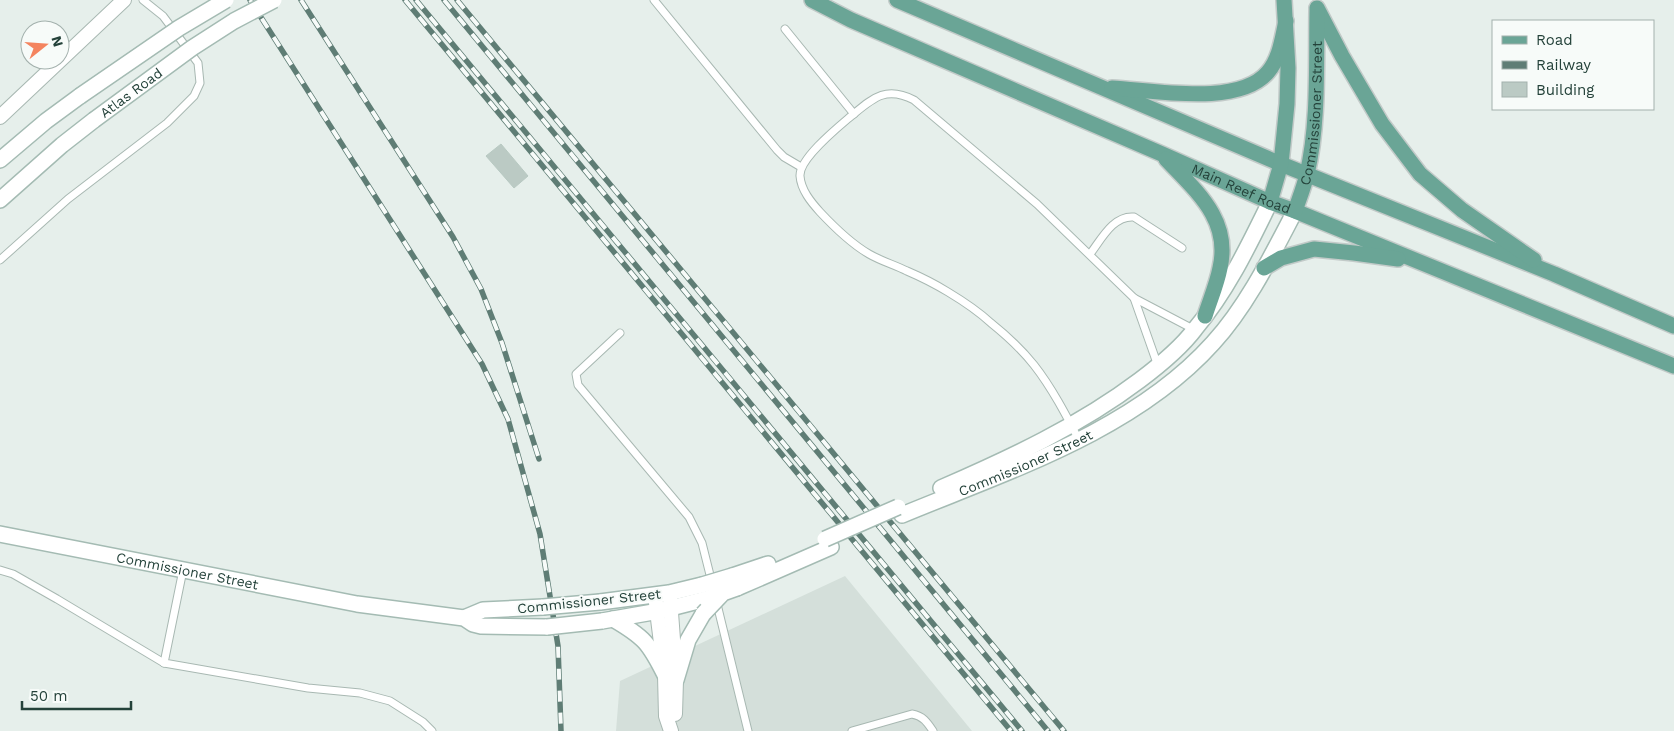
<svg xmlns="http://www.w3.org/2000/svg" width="1674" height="731" font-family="'Work Sans',sans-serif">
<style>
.built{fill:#d4dfda}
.building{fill:#bbcac4;stroke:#b8c9c2}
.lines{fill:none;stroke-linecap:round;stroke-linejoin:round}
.lane-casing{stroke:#a8b8b2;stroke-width:9}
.street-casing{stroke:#a8b8b2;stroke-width:16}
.secondary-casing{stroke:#a4bbb3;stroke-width:18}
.primary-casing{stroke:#c2cac8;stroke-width:18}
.lane{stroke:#fff;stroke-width:7}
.street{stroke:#fff;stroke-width:14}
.secondary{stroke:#fff;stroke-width:15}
.primary{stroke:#6aa596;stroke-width:15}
.rail-casing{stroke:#5f7d75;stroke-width:5.5}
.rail{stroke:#f7fbf9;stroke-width:4;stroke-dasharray:11;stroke-linecap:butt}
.secondary-bridge-casing{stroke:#a4bbb3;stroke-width:18;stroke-linecap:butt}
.secondary-bridge{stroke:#fff;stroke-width:15}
.labels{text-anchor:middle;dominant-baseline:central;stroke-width:4;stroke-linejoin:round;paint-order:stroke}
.street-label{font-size:14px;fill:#24423a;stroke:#f7fbf9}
</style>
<rect width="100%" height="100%" fill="#e6efeb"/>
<path class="built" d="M845 576 972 731H616L620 681Z"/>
<path class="building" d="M501 144 528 176 514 188 486 156Z"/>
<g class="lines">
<defs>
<g id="lane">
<path d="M654 0 777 150 784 157 801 167"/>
<path d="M785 29 854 114"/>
<path d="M1090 254C1101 240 1113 215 1134 217L1182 248"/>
<path d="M0 260 68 199 167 123 194 96 200 83 198 63 163 16 143 0"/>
<path d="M1134 298 1158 366"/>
<path d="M620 333 576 374 578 385 689 517 702 543 712 583"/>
<path d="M1079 440C1066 415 1052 388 1034 365 1022 350 1006 335 991 323 978 311 963 301 948 292 935 284 921 277 907 271 895 265 881 261 869 254 850 243 835 228 820 212 811 202 801 190 800 176 799 159 837 128 850 117 872 99 885 85 914 100L1037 204 1134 298 1195 330"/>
<path d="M0 570 13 574 57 599 164 663"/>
<path d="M183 570 164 663 308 688 360 693 390 701 423 722 432 731"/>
<path d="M716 600 748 731"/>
<path d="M852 731 912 714C923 716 927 722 933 731"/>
</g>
<g id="street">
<path d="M0 117 124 0"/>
<path d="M655 595 665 675 666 716 671 731"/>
<path d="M670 599 676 680 675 714"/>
</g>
<g id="secondary">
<path d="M0 160 46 121 80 96"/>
<path d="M0 200 62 145 94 120"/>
<path d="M941 488C1010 458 1079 426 1140 380 1160 365 1180 349 1195 329 1227 291 1248 247 1270 202"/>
<path id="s1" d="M902 515C1008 471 1134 431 1213 343 1247 306 1272 255 1295 211"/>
<path id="s2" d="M0 534 357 604 464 618 473 624 481 626 547 627"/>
<path d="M732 576 768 564"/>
<path d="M737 588 831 547"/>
<path d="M600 602 669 593 702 585"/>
<path d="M464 618 483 610 543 607"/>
<path d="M613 619C644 637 649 643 665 675"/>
<path d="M602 621 659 611 706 599"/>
<path d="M676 680 688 640 703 614"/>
</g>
<g id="primary">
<path id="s3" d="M812 0 851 20 1162 154 1270 202 1295 211 1674 366"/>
<path d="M897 0 1281 164 1554 274 1674 326"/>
<path d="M1317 8 1342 56 1382 124 1420 174 1462 210 1534 260"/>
<path d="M1112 88C1153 90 1239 107 1268 72 1280 58 1282 38 1286 21"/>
<path d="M1166 159C1196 191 1231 219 1220 268 1217 284 1210 300 1205 316"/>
<path d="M1270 202 1281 164 1287 104 1288 68 1284 0"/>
<path id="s4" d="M1295 211C1299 199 1304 187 1307 174 1319 123 1316 64 1317 11"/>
<path d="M1264 268 1281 258 1314 249 1354 253 1398 259"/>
</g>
</defs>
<use href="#lane" class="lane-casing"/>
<use href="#street" class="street-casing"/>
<use href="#secondary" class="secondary-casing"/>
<use href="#primary" class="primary-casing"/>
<use href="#lane" class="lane"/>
<use href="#street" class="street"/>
<use href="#secondary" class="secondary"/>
<use href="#primary" class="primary"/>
<defs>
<g id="rail">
<path d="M250 0 482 364 508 419 540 534 558 646 561 731"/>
<path d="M301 0 453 237 481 289 502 343 539 459"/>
<path d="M405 0 1011 731"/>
<path d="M416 0 1022 731"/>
<path d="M444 0 1048 731"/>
<path d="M457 0 1064 731"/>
</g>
</defs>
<use href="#rail" class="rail-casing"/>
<use href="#rail" class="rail"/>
<defs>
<g id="secondary-bridge">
<path d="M80 96 179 28 226 0"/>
<path id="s5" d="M94 120 192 48 234 21 274 0"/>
<path d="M825 539 898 507"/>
<path d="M702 585 732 576"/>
<path d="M706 599 737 588"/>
<path d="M543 607 600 602"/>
<path d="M703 614 721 595"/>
<path d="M547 627 602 621"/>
</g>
</defs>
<use href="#secondary-bridge" class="secondary-bridge-casing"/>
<use href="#secondary-bridge" class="secondary-bridge"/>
</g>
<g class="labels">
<g class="street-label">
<text stroke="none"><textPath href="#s5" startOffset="46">Atlas Road</textPath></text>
<text stroke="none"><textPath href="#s4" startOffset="100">Commissioner Street</textPath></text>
<text stroke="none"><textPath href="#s3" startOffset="469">Main Reef Road</textPath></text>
<text stroke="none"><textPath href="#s1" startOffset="134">Commissioner Street</textPath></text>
<text stroke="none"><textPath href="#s2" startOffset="191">Commissioner Street</textPath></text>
<text transform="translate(589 601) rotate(-6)">Commissioner Street</text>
</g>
</g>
<rect x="1492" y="20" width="162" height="90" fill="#f7fbf9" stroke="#a3b1ad"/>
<rect x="1502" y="36" width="25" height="8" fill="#6aa596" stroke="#a3b1ad"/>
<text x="1536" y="45" font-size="15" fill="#24423a">Road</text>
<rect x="1502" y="61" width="25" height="8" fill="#5f7d75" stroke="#a3b1ad"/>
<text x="1536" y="70" font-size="15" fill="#24423a">Railway</text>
<rect x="1502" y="82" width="25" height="15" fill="#bbcac4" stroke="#a3b1ad"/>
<text x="1536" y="95" font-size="15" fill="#24423a">Building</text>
<g transform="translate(45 45) rotate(73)"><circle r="24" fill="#f7fbf9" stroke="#a3b1ad"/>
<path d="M0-4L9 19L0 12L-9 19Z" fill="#f4845f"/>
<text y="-8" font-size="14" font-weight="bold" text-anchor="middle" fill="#24423a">N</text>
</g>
<path d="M22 701v8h109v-8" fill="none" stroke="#24423a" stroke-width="2.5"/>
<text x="30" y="701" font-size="15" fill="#24423a" stroke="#f7fbf9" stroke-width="4" paint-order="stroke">50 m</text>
</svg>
